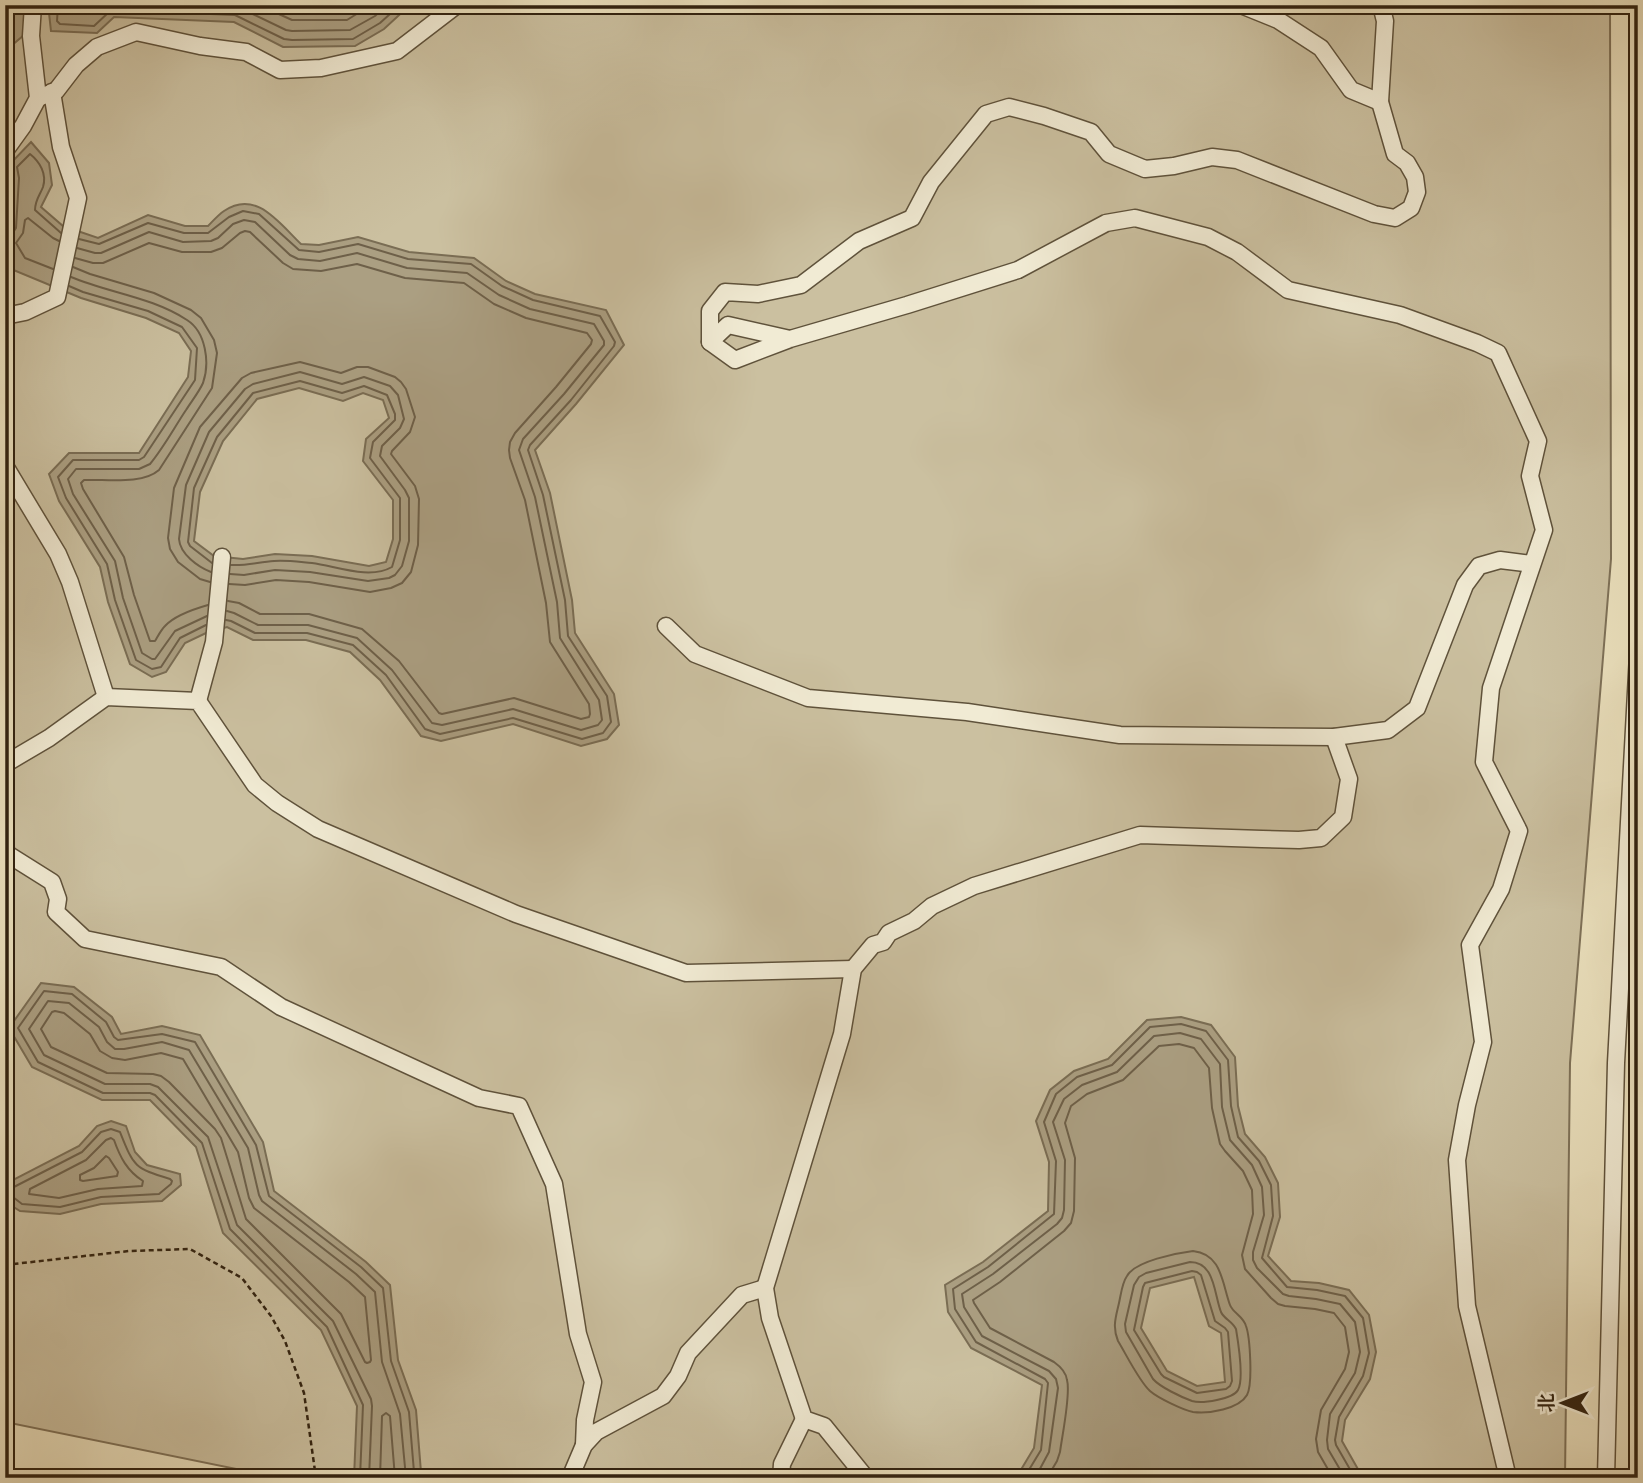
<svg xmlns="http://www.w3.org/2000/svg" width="1643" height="1483" font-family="'Libre Bodoni','Noto Serif SC',serif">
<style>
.green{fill:#cbc0a0;stroke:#7e7158;stroke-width:2}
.water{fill:#ab9f82;stroke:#7a6d54;stroke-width:2;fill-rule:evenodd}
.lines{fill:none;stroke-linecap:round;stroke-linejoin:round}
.shore{stroke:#6e6049;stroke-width:2}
.minor-casing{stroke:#5f523b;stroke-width:19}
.path{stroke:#312210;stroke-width:2.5;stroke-dasharray:5 3.5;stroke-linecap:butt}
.minor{stroke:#f1ebd4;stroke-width:16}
</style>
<rect width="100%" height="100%" fill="#eae0bd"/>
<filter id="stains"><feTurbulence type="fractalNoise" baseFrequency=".00286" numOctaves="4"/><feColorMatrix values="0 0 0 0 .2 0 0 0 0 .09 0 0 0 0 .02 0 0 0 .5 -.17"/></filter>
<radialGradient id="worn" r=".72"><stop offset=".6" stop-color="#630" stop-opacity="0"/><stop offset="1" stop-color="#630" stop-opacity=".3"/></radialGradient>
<path class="green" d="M5 5H1610L1611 559 1570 1063 1565 1478H281L5 1422Z"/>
<g class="water">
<path d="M5 5H24V35L5 51Z"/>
<path d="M52 5H410L384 29 355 46 283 47 234 22 114 17 97 33 51 31 49 13Z"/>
<path d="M31 142 49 163 52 185 41 207 63 226 98 238 148 215 185 226H208C213 221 218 215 224 211 256 189 279 223 301 244L319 245 358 237 409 252 474 258 506 281 535 294 606 310 624 345 576 404 535 450 550 493 572 600 575 633 614 694 619 725 607 739 581 746 513 724 441 741 421 736 380 680 350 652 306 640H253L227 627 206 633 185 643 166 672 152 677 130 664 108 602 100 567 59 501 49 474 69 453H139L188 377 191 351 179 333 146 318 81 298 11 269C2 235 17 199 9 165ZM299 388 343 401 363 393 383 400 389 418 366 439 363 461 393 500V539L386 562 369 566 312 556 275 554 243 559 214 556 194 541 200 492 223 441 257 399Z"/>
<path d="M41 983 74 987 112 1017 121 1034 162 1026 200 1035 263 1142 274 1191 366 1262 390 1285 398 1360 416 1410 421 1472 423 1478H354L357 1406 321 1330 223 1233 196 1147 150 1100H102L32 1067 9 1028Z"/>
<path d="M1181 1017 1211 1025 1235 1057 1238 1106 1245 1134 1265 1157 1278 1183 1280 1217 1268 1256 1291 1281 1319 1283 1349 1290 1369 1315 1376 1352 1370 1379 1345 1420 1342 1441 1363 1478H1016L1034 1448 1042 1385 971 1348 948 1312 945 1285 983 1262 1048 1211 1049 1162 1036 1121 1050 1090 1074 1071 1108 1059 1147 1020ZM1194 1277 1209 1326 1221 1333 1225 1382 1197 1386 1167 1371 1141 1328 1150 1288Z"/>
<path d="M111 1121 126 1126 135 1152 147 1165 180 1174 181 1185 162 1201 101 1204 60 1214 20 1211 12 1206 7 1200V1183L79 1146 97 1126Z"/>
</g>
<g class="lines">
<g class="shore">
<path d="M58 5 57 21 60 24 94 26 109 12 114 10 235 15 284 39 292 40 353 39 380 23 400 5"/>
<path d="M212 5 238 7 286 30 292 31 350 30 375 16 386 5"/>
<path d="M259 5 292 20H347L371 5"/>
<path d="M5 235 12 234 16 228 19 178 17 167 30 154C40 162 47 174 43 187 40 195 35 200 35 210L61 233"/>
<path d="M79 239 99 244 148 223 184 233H208L229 217 243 211 259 214 299 250 319 252 358 244 408 259 471 264 502 286 533 300 600 316 615 342 614 346 571 400 530 445 528 450 543 495 565 600 568 636 607 696 611 722 603 733 582 739 513 718 440 734 425 729 386 675 353 645 307 633H255L231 621 226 620"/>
<path d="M77 248 95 253H101L149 232 183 242 211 241 218 238 233 224 244 220 255 222 290 255 298 259 320 261 357 253 407 268 467 273 499 295 530 309 594 324 604 341V345L564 394 523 439 519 450 535 497 557 602 560 638 599 700 602 720 598 725 581 730 513 709 442 725 432 723 392 670 357 638 308 625H258L234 613 227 611"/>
<path d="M75 258 93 263H103L149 243 182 252H211L222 248 240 233 245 231 250 232 283 263 293 269 321 271 357 264 405 278 464 283 494 304 526 318 587 333 592 340 591 344 556 387 515 433 510 442 509 450 510 458 525 500 546 603 550 642 589 704 590 714 589 717 581 719 514 698 442 714 439 713 399 661 362 629 309 614H260L239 603 228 601"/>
<path d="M73 267 90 274 154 293 191 310 201 318 214 340 217 353 212 388 159 470C142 485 106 479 84 480L81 483 83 489 124 557 134 595 150 641H155C158 636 161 630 165 626 175 615 194 609 208 605"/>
<path d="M53 269 25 258 16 243 23 233 25 220 28 218 53 238 59 241"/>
<path d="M71 277C109 293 152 297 187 320 206 332 210 363 203 383 199 392 191 402 186 410 174 428 164 447 150 464L139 469H76L68 479 73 494 115 561 123 598 142 653 152 659H155L175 631 207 616"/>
<path d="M69 286 83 292 148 311 182 327 197 348 195 380 144 457 139 460H73L58 477 66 498 107 564 115 600 136 660 152 669 161 667 180 638 206 625"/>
<path d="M212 563 190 546 188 542 194 488 217 437 253 393 300 381 342 393 364 386 387 395 395 414V420L373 442 370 458 400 498V540L392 567C369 580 336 566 312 563 300 562 286 560 274 561 259 562 246 566 231 565"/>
<path d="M211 572C198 567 180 554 179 539L186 485 209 432 245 389 253 384 300 372 342 384 364 377 390 386 398 395 404 419 400 428 382 446 380 456 405 490 409 498V541L402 566 395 575 389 578 368 581 310 572 275 570 244 575 230 574"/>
<path d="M210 582 200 579 178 562 170 549 168 538 174 488 200 427 242 378 251 373 300 362 341 373 357 367H368L395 377 401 382 406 389 415 417 410 432 392 451 391 454 415 486 419 499 418 545 411 572 402 583 391 588 370 592 309 582 276 580 245 585 229 584"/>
<path d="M55 1011 64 1013 90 1034 100 1051 112 1058 125 1060 161 1053 183 1059 238 1152 249 1198 254 1208 349 1282 365 1297 371 1360 370 1362 367 1363 365 1362 341 1314 246 1219 221 1138 215 1129 169 1082 161 1076 153 1074 107 1073 51 1047 41 1029 52 1012Z"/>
<path d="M111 1129 120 1132C134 1167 134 1168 170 1179L172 1181 171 1184 159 1194 101 1197 60 1207 22 1204 9 1194 10 1189 82 1152 101 1132Z"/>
<path d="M111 1138 114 1140C120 1157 127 1171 143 1181L142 1186 98 1189 59 1198 29 1194 30 1189 86 1160 106 1140Z"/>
<path d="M106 1156 109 1158 118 1172 117 1176 83 1181 80 1180V1175L94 1168Z"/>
<path d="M1193 1251C1222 1254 1222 1283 1230 1305 1233 1313 1243 1316 1246 1326 1250 1337 1253 1384 1247 1395 1239 1409 1209 1414 1193 1412 1183 1410 1158 1398 1150 1391 1139 1381 1126 1354 1118 1341 1112 1327 1116 1316 1119 1303 1121 1294 1122 1283 1127 1276 1135 1261 1177 1253 1193 1251Z"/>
<path d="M1190 1262C1215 1262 1214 1294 1221 1312 1224 1319 1232 1321 1236 1329 1238 1341 1244 1379 1238 1390 1233 1399 1202 1404 1192 1401 1181 1397 1160 1387 1153 1379L1126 1332 1125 1324 1134 1285 1139 1277 1146 1273Z"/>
<path d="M1192 1271 1197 1272 1201 1275 1215 1321 1225 1328 1228 1332 1232 1381 1230 1386 1226 1389 1197 1393 1164 1377 1161 1374 1134 1330 1143 1287 1145 1283Z"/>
<path d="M360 1478 363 1405 327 1327 230 1229 202 1143 155 1095 150 1093H103L38 1062 18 1028 44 991 72 994 106 1022 114 1037 118 1040 162 1034 195 1042 256 1145 269 1196 361 1267 383 1288 391 1361 409 1412 414 1472 416 1478"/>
<path d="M369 1478 372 1406 371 1399 333 1321 237 1225 208 1137 158 1087 150 1084H105L44 1055 29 1029 48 1001 69 1003 99 1027 107 1042 115 1049H124L162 1042 189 1050 248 1148 259 1195 262 1201 356 1274 375 1292 382 1362 400 1414 406 1478"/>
<path d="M380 1478 382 1416 386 1413 390 1416 395 1478"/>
<path d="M1024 1478 1041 1450 1048 1383 1045 1379 976 1342 955 1309 953 1289 988 1267 1054 1214 1056 1161 1044 1122 1056 1094 1077 1077 1112 1065 1150 1027 1181 1024 1206 1031 1228 1060 1231 1106 1238 1137 1259 1161 1271 1185 1273 1216 1262 1258 1287 1287 1317 1290 1345 1296 1363 1318 1369 1353 1363 1376 1339 1417 1335 1440 1336 1445 1355 1478"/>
<path d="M1035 1478 1049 1452 1058 1388 1056 1379 1049 1371 982 1336 964 1307 962 1294 993 1274 1057 1224 1062 1218 1064 1210 1065 1160 1053 1122 1064 1099 1082 1085 1117 1072 1154 1036 1180 1033 1201 1039 1220 1064 1222 1107 1230 1140 1252 1165 1262 1187 1264 1215 1253 1252V1260L1257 1268 1283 1294 1289 1296 1316 1299 1340 1304 1355 1322 1360 1352 1355 1373 1330 1414 1327 1440 1328 1449 1345 1478"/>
<path d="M1047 1478 1057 1461 1060 1452C1062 1436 1071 1394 1067 1380 1066 1372 1061 1367 1054 1362L990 1328 974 1303 973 1300 1000 1282 1064 1231 1071 1223 1074 1211 1075 1158 1065 1123 1071 1106 1087 1094 1123 1080 1159 1046 1179 1044 1194 1048 1209 1068 1212 1108 1220 1144 1225 1151 1243 1171 1252 1190 1253 1214 1242 1255 1245 1269 1271 1298 1278 1304 1285 1306 1315 1309 1334 1313 1345 1327 1349 1352 1345 1369 1321 1410 1316 1439 1318 1452 1333 1478"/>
</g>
<defs>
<g id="minor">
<path d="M1241 5 1278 20 1321 48 1351 90 1380 102"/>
<path d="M1638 5V14"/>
<path d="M38 98 56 91 76 65 97 47 136 32 200 46 246 52 280 70 321 68 397 51 457 5"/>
<path d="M5 151 23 126 38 98 31 36 33 5"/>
<path d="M5 316 25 312 57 297 78 198 61 147 52 92"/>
<path d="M790 339 728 325 710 342 735 360 790 339 907 305 1018 270 1106 223 1135 218 1208 237 1237 252 1288 290 1400 315 1477 343 1498 353 1538 441 1530 476 1544 530 1491 688 1484 762 1519 831 1501 889 1470 945 1483 1042 1467 1105 1457 1160 1467 1306 1508 1478"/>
<path d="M710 342V311L725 292 758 294 801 285 859 241 912 218 931 182 986 114 1009 107 1044 116 1091 132 1109 154 1145 169 1174 166 1212 157 1237 160 1374 214 1395 218 1411 208 1417 192 1415 177 1407 163 1395 154 1380 102 1385 21 1381 5"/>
<path d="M5 466 58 554 70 582 106 697"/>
<path d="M666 626 695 654 808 698 967 712 1120 735 1334 737 1388 730 1417 708 1465 585 1479 566 1500 560 1532 564"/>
<path d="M198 701 214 642 222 557"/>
<path d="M5 764 49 738 106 697 198 701 255 785 277 803 318 829 516 914 686 973 853 969"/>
<path d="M5 850 9 855 52 882 58 899 56 912 85 939 221 967 281 1007 479 1098 519 1106 554 1184 578 1334 593 1382 585 1420 584 1445"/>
<path d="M570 1478 584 1445 596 1432 663 1396 678 1376 688 1353 742 1295 765 1288"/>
<path d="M781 1478 782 1464 804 1419"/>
<path d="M866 1478 824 1426 804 1419 770 1318 765 1288 842 1034 853 969 873 945 883 942 889 933 914 921 932 906 974 886 1140 835 1262 839 1299 840 1321 838 1343 817 1349 779 1334 737"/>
<path d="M1606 1478 1616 1063 1638 655"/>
</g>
</defs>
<use href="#minor" class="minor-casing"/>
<path class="path" d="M5 1265 129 1251 190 1249 242 1278 271 1316 285 1341 304 1393 316 1478"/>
<use href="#minor" class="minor"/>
</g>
<rect width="1643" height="1483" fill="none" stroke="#eae0bd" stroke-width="28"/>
<rect x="7" y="7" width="1629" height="1469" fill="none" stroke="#312210" stroke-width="3.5"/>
<rect x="14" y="14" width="1615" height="1455" fill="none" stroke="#312210" stroke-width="2"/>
<g transform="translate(1563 1403) rotate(270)" stroke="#f1ebd4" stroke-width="5" paint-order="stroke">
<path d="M0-5L12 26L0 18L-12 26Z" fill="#312210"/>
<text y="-10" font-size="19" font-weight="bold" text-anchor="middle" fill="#312210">北</text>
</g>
<rect width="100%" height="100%" filter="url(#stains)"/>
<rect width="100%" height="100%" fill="url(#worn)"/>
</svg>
